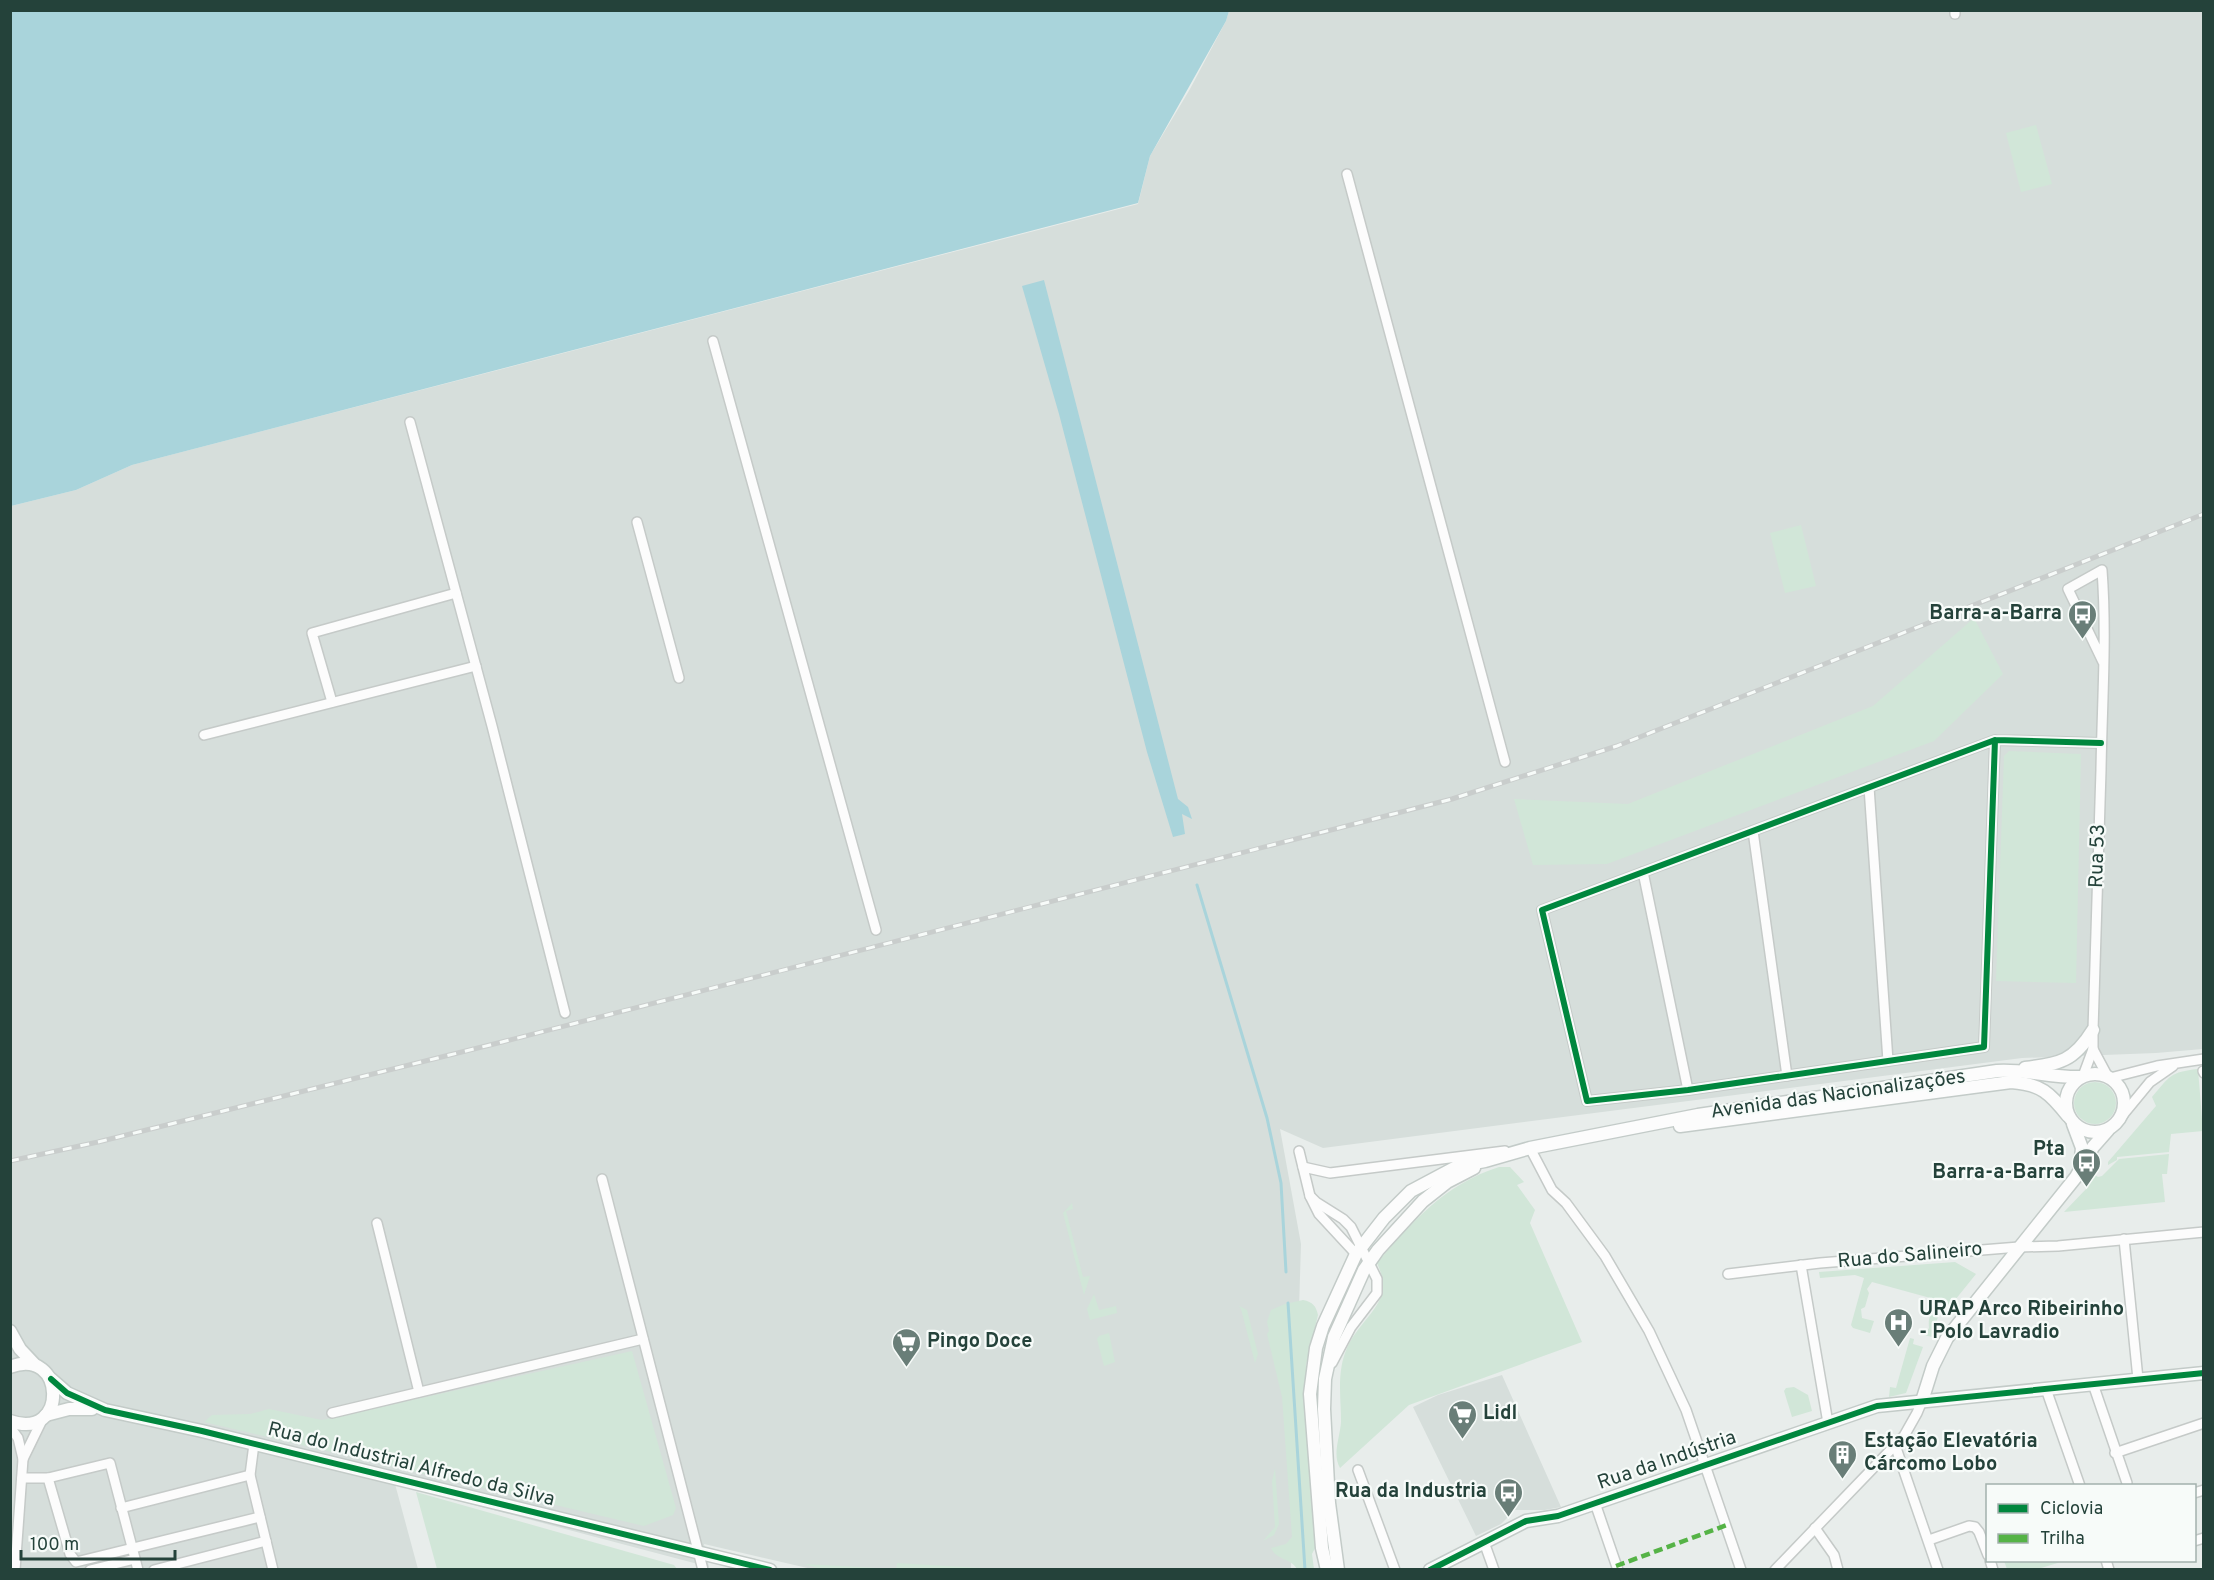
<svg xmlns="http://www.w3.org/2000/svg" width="2214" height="1580" font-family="Overpass,sans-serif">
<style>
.built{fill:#d6dedb}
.green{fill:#d1e6d8}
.water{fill:#a9d4db}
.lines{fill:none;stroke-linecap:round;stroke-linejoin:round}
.stream{stroke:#a9d4db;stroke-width:3}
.street-casing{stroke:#c5cac8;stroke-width:12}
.secondary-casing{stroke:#c3cbc8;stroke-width:15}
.street{stroke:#fcfcfc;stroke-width:9}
.secondary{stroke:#fcfcfc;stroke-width:12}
.rail-casing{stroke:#c9cdcc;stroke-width:5}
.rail{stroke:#f7fbf9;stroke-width:3;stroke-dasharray:9;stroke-linecap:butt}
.quiet{stroke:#55b346;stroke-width:4.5;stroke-dasharray:9 4.5;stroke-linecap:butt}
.cycleway-casing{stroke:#f7fbf9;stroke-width:10}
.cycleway{stroke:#00873e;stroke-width:6}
.labels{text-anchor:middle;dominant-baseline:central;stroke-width:4.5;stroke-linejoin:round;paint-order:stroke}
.poi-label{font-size:20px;font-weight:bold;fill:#24423a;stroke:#f7fbf9;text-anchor:start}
.street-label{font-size:20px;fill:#24423a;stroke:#f7fbf9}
</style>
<rect width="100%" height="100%" fill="#e8edeb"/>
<g class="built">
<path d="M1229 11H2203V1049L2156 1053 2022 1058 1323 1148 1280 1129 1301 1244 1291 1569 816 1570 704 1544 709 1567 395 1484 418 1569 11 1570V506L76 490 132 465 1138 204 1150 156 1190 89 1226 21Z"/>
<path d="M1502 1375 1561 1507 1545 1510H1515L1501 1524 1476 1536 1413 1407 1438 1395Z"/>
</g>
<g class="green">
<path d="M2036 125 2052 184 2021 192 2006 133Z"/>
<path d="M1801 525 1816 586 1785 593 1770 533Z"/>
<path d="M1974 618 2003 674 1934 741 1607 864 1533 865 1514 799 1628 804 1873 706Z"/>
<path d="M2009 751 2081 754 2076 983 1996 981 2004 756Z"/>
<path d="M2198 1069 2203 1131 2171 1134 2169 1152 2117 1157V1160L2108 1165V1162L2156 1106 2152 1097C2170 1076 2170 1072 2198 1069Z"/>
<circle cx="2095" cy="1103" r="21"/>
<path d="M2169 1154 2167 1174H2162L2165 1202 2064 1212 2088 1187 2092 1173 2098 1177 2102 1176 2119 1159Z"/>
<path d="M1499 1167H1510L1524 1182 1517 1185 1535 1210 1530 1223 1582 1342 1409 1405 1340 1468C1332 1454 1340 1438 1341 1422 1341 1398 1337 1376 1345 1353 1359 1315 1397 1306 1377 1263 1412 1222 1445 1184 1499 1167Z"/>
<path d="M1072 1203 1073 1209 1066 1211 1083 1277 1090 1276 1084 1295 1063 1213Z"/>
<path d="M1955 1262 1976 1274 1951 1305 1942 1303 1932 1337 1924 1335 1929 1328C1928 1318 1930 1316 1935 1308L1934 1299 1872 1282 1867 1289 1869 1293 1865 1307 1861 1309 1862 1318 1874 1321 1870 1333 1853 1328 1851 1325 1864 1278 1855 1275 1820 1278 1819 1272Z"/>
<path d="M1094 1294 1099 1310 1116 1306 1117 1313 1090 1320 1087 1309Z"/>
<path d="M1303 1300C1313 1302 1316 1306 1318 1315L1306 1365 1318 1542 1312 1554 1314 1569H1297C1291 1558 1276 1560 1271 1548L1286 1544 1292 1537 1282 1397 1267 1334 1269 1331 1267 1322 1271 1310 1285 1304Z"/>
<path d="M1239 1306 1247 1310 1258 1354 1255 1363 1241 1309Z"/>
<path d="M1109 1333 1115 1362 1104 1366 1097 1339 1099 1336Z"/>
<path d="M1910 1338 1914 1339 1913 1344 1923 1347 1906 1393 1889 1397 1890 1387 1896 1388Z"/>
<path d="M632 1351 676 1508 673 1515 644 1526 204 1422 212 1415 250 1414 269 1409 322 1420Z"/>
<path d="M1794 1387 1808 1395 1812 1411 1792 1417 1784 1391 1786 1388Z"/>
<path d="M1275 1468 1279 1524 1274 1535 1263 1541 1275 1527 1272 1481Z"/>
<path d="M416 1492 674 1565 677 1569H437Z"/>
<path d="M2004 1561H2064L2038 1569H2007Z"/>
<path d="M897 1563 999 1569 824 1570 804 1564 896 1569Z"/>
</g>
<g class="water">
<path d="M11 10H1229V11L1226 21 1150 156 1138 203 132 465 76 490 11 506Z"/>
<path d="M1044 280 1178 799 1188 807 1192 819 1182 814 1185 834 1173 837 1147 752 1059 414 1022 286Z"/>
</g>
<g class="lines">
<g class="stream">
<path d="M1197 885 1267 1118 1281 1183 1286 1272"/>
<path d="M1288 1303 1305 1570"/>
</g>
<defs>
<g id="street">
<path d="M1955 10V14"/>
<path d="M1347 174 1505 762"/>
<path d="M713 341 876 930"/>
<path d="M410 422 492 726 565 1013"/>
<path d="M637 522 679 678"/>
<path d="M332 702 312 633 456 593"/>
<path d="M204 735 476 666"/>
<path d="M1995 740 1984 1047 1688 1090 1587 1101 1542 910 1995 740 2101 743"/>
<path d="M1869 787 1888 1061"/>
<path d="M1753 831 1787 1076"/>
<path d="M1643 872 1688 1090"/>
<path d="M2093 1049 2108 1077"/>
<path d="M2203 1071 2204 1073"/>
<path d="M2083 1076 2093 1049V1030L2101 770C2102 703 2107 637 2102 570L2068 589 2103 662"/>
<path d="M2110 1078 2157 1066 2204 1059"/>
<path d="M2122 1116 2150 1082 2173 1066"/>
<path d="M1524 1149 1530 1148 1552 1190 1566 1203 1605 1256 1649 1331 1686 1410 1741 1570"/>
<path d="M1299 1151 1310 1196 1319 1214 1356 1254"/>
<path d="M1303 1167 1330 1173 1505 1151"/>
<path d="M602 1179 703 1570"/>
<path d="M1310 1196 1316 1202 1343 1219 1351 1227 1377 1279V1293L1351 1327 1332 1363"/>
<path d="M377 1223 419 1392"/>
<path d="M2124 1239 2138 1379"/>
<path d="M1801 1265 1828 1423"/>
<path d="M1728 1274 1820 1263 2019 1247 2058 1246 2204 1232"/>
<path d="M2093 1384 2127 1483"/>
<path d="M2046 1389 2080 1486"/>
<path d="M332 1413 643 1339"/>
<path d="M10 1427 18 1438 23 1459 15 1570"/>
<path d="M254 1444 250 1475 273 1570"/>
<path d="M1895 1445 1938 1570"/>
<path d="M2115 1453 2204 1423"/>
<path d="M23 1459 43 1418"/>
<path d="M1358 1470 1395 1570"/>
<path d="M22 1478H48L70 1554 76 1562 260 1517"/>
<path d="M48 1478 110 1463 138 1570"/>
<path d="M2194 1493 2204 1490"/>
<path d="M1595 1503 1618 1570"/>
<path d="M121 1508 250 1475"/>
<path d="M1815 1528 1834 1555 1838 1570"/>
<path d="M1929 1540 1969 1526 1975 1527 1979 1532 1988 1555"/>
<path d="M2194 1541 2204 1538"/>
<path d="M1484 1542 1494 1570"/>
<path d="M1990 1560 1993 1570"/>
<path d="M2106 1560 2109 1570"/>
<path d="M90 1570 135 1559"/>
<path d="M154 1570 266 1541"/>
<path d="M1775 1570 1904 1436 1917 1413 1922 1401"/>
</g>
<g id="secondary">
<path d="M2025 1068C2060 1064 2074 1061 2093 1030"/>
<circle cx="2095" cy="1103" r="29"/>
<path d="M2073 1124 2082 1148 2080 1168"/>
<path d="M1680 1126 2011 1082C2041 1084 2050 1093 2068 1116"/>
<path d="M10 1331 20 1349 35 1365"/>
<path d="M10 1367C66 1345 69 1442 10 1421"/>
<path d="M51 1379 67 1393 105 1410 202 1431 770 1570"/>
<path d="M1922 1401 1933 1366 1947 1338 2076 1177 2093 1147 2108 1130"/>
<path d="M46 1415 69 1409H92"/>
<path d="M1327 1570 1322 1548 1310 1394 1316 1348 1323 1326 1356 1254 1384 1218 1411 1191 1458 1166 1485 1161 1530 1148 1698 1115 1997 1071C2025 1069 2052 1078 2081 1077"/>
<path d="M1338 1570 1329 1503 1324 1409 1325 1379 1334 1337 1364 1270 1378 1250 1423 1201 1447 1182 1474 1168"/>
<path d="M1430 1570 1526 1521 1558 1516 1877 1406 2204 1373"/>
</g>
</defs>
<use href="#street" class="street-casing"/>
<use href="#secondary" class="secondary-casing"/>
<use href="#street" class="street"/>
<use href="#secondary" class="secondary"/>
<defs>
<path id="rail" d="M10 1161 98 1142 502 1042 1452 799 1617 746 2204 514"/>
</defs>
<use href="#rail" class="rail-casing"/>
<use href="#rail" class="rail"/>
<path class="quiet" d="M1616 1566 1727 1525"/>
<defs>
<g id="cycleway">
<path d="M1995 740 1984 1047 1688 1090 1587 1101 1542 910 1995 740 2101 743"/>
<path d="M51 1379 67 1393 105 1410 202 1431 770 1570"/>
<path d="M1430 1570 1526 1521 1558 1516 1877 1406 2204 1373"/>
</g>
</defs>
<use href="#cycleway" class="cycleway-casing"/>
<use href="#cycleway" class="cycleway"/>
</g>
<defs>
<symbol id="bus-pin" viewBox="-11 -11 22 30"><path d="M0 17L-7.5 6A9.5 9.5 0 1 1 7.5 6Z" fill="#697e78" stroke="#f7fbf9"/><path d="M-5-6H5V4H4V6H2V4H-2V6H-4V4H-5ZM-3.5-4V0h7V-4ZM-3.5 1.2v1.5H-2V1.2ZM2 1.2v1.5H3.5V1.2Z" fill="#fff"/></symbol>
<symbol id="hospital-pin" viewBox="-11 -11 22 30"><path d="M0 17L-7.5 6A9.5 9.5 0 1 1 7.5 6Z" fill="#697e78" stroke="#f7fbf9"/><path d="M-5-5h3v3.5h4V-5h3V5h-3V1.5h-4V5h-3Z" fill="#fff"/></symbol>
<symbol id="supermarket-pin" viewBox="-11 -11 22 30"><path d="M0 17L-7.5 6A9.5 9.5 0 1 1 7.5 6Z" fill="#697e78" stroke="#f7fbf9"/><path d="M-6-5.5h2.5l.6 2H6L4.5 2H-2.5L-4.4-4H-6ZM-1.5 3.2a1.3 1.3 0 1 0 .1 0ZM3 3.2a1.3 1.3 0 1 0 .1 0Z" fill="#fff"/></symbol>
<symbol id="building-pin" viewBox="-11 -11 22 30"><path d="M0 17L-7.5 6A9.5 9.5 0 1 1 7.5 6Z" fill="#697e78" stroke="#f7fbf9"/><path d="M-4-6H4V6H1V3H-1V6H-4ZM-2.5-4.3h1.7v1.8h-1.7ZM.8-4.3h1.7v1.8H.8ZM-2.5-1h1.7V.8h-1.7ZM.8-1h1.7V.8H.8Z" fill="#fff"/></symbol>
</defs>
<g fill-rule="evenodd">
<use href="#bus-pin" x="2066" y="598" width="33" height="45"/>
<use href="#bus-pin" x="2070" y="1146" width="33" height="45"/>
<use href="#hospital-pin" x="1882" y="1306" width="33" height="45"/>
<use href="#supermarket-pin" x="890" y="1326" width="33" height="45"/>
<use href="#supermarket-pin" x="1446" y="1398" width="33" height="45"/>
<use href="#building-pin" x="1826" y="1438" width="33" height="45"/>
<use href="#bus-pin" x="1492" y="1476" width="33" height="45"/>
</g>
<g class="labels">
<g class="poi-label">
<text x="2062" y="614" text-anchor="end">Barra-a-Barra</text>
<text x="2065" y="1150" text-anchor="end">Pta<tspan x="2065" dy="23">Barra-a-Barra</tspan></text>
<text x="1919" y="1310">URAP Arco Ribeirinho<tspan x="1919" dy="23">- Polo Lavradio</tspan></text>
<text x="927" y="1342">Pingo Doce</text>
<text x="1483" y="1414">Lidl</text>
<text x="1864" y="1442">Estação Elevatória<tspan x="1864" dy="23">Cárcomo Lobo</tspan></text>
<text x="1487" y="1492" text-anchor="end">Rua da Industria</text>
</g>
<g class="street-label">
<text transform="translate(2098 856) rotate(-88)">Rua 53</text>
<text transform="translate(1838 1095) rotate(-8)">Avenida das Nacionalizações</text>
<text transform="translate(1910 1256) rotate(-5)">Rua do Salineiro</text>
<text transform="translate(1667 1461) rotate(-19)">Rua da Indústria</text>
<text transform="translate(411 1465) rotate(14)">Rua do Industrial Alfredo da Silva</text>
</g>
</g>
<rect width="2214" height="1580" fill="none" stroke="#24423a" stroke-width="24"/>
<rect x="1986" y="1484" width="210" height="78" fill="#f7fbf9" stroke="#a3b1ad" stroke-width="1.5"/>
<rect x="1998" y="1504" width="30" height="9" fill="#00873e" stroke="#a3b1ad" stroke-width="1.5"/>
<text x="2040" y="1514" font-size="18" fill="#24423a">Ciclovia</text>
<rect x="1998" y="1534" width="30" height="9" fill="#55b346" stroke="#a3b1ad" stroke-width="1.5"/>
<text x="2040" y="1544" font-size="18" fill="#24423a">Trilha</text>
<path d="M21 1550v9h154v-9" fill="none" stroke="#24423a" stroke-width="3"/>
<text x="30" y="1550" font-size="18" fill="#24423a" stroke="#f7fbf9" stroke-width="4.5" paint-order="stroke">100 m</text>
</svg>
